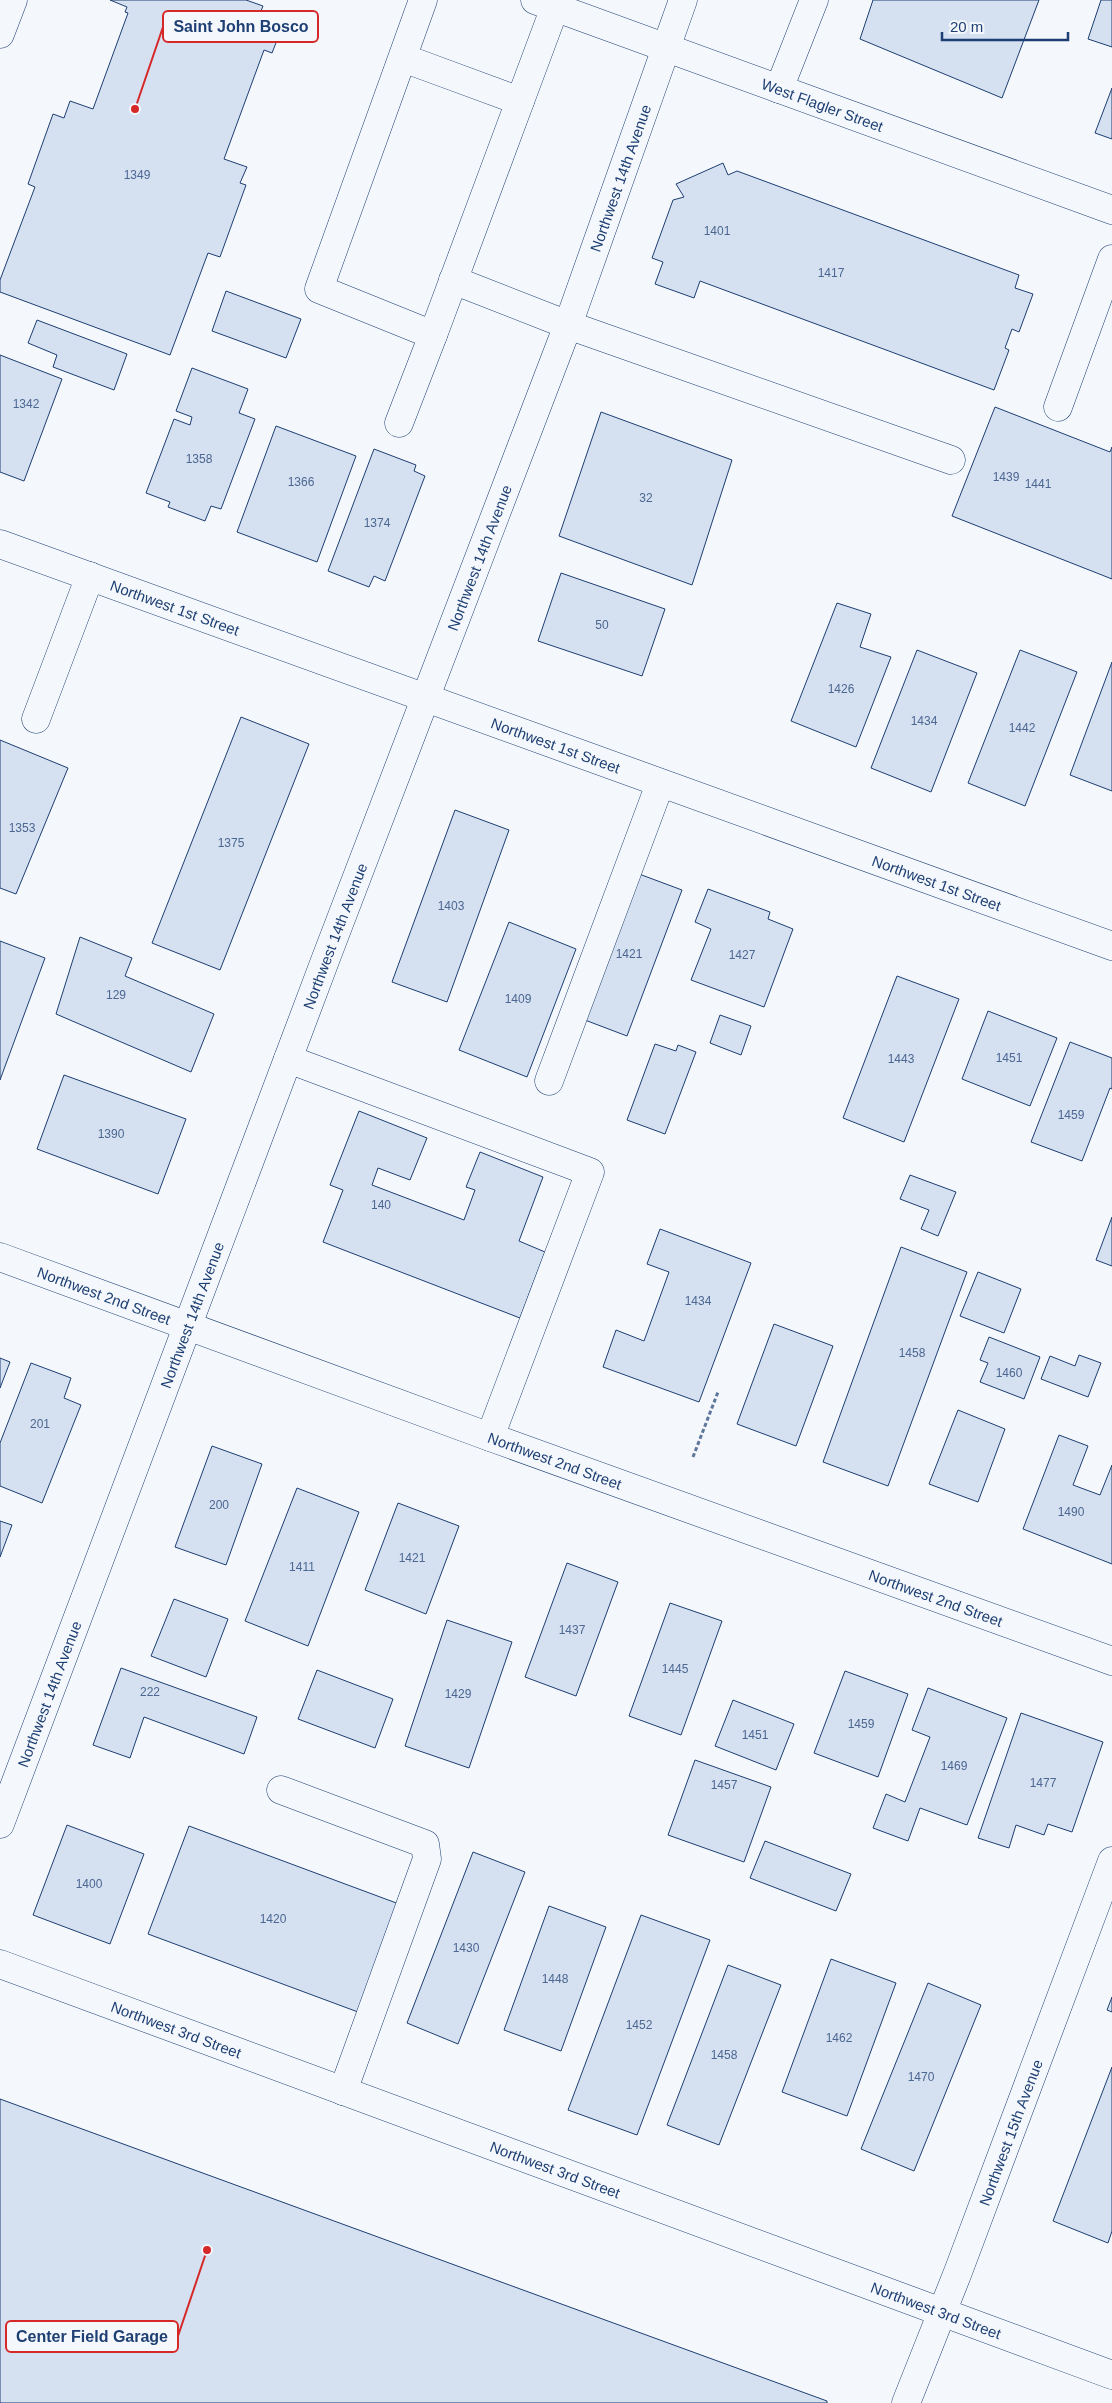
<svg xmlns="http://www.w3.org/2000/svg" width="1112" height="2403" font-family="Helvetica,sans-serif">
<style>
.building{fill:#d5e0f0;stroke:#1d3f73}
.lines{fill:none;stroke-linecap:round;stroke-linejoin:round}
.minor-casing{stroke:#1d3f73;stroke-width:29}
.major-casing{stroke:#1d3f73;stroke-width:29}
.path{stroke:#5e769c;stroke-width:3;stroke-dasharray:4 2.5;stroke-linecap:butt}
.minor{stroke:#f4f7fb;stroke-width:28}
.major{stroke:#f4f7fb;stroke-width:28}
.labels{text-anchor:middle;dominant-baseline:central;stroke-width:4;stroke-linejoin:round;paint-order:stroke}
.number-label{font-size:12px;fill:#4b6792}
.street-label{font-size:15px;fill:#1d3f73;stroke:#f4f7fb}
.leader{fill:none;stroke:#d62828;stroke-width:2}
.callout-dot{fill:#d62828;stroke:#f4f7fb;stroke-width:2}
.callout{fill:#f4f7fb;stroke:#d62828;stroke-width:2}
.callout-label{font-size:16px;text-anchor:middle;font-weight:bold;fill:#1d3f73}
</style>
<rect width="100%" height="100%" fill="#f4f7fb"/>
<g class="building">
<path d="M110 0H246L263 6 261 11 285 20 272 53 264 50 224 159 247 167 240 183 246 185 220 257 208 253 170 355 0 292V280L35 187 28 184 53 114 64 118 70 101 93 109 128 13 125 12 127 7Z"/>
<path d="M873 0H1039L1002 98 860 39Z"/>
<path d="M1101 0H1112V47L1088 39Z"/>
<path d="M1112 88V139L1095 133Z"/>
<path d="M723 163 728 175 737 171 1019 275 1015 288 1033 294 1019 332 1012 329 1005 348 1009 350 994 390 700 281 694 298 655 284 663 262 652 258 673 200 684 197 676 184Z"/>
<path d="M226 291 301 319 286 358 212 331Z"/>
<path d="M37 320 127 354 114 390 53 367 57 355 28 343Z"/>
<path d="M0 355 62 379 24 481 0 472Z"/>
<path d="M192 368 248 389 239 413 255 419 221 509 211 506 205 521 168 507 170 502 146 493 174 419 190 425 192 417 176 411Z"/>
<path d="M995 407 1110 452 1112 447V579L952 516Z"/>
<path d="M601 412 732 460 692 585 559 536Z"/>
<path d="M276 426 356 456 317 562 237 532Z"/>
<path d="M374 449 416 465 414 471 425 476 385 581 374 576 369 587 328 571Z"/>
<path d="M561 573 665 609 642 676 538 641Z"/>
<path d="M837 603 871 614 860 647 891 657 856 747 791 721Z"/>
<path d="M917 650 977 673 931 792 871 768Z"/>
<path d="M1020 650 1077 672 1025 806 968 783Z"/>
<path d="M1112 662V791L1070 775Z"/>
<path d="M241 717 309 744 220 970 152 943Z"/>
<path d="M0 740 68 768 16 894 0 888Z"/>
<path d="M455 810 509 830 447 1002 392 982Z"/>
<path d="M631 871 682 890 627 1036 577 1017Z"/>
<path d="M708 889 770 912 768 919 793 929 764 1007 691 980 711 929 695 922Z"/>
<path d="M509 922 576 949 527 1077 459 1050Z"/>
<path d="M80 937 132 958 125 976 214 1014 191 1072 56 1014Z"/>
<path d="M0 941 45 958 0 1080Z"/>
<path d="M897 976 959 999 904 1142 843 1118Z"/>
<path d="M988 1011 1057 1038 1030 1106 962 1079Z"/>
<path d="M720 1015 751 1026 741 1055 710 1043Z"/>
<path d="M1070 1042 1112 1058V1089L1110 1088 1082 1161 1031 1142Z"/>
<path d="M655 1044 676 1051 678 1045 696 1052 665 1134 627 1120Z"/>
<path d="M64 1075 186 1119 158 1194 37 1149Z"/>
<path d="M359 1111 427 1138 410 1180 378 1168 372 1185 464 1220 475 1190 466 1187 480 1152 543 1177 519 1241 545 1252 520 1318 323 1242 343 1190 330 1185Z"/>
<path d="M910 1175 956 1192 938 1236 921 1229 929 1210 900 1199Z"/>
<path d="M1112 1217V1266L1096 1260Z"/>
<path d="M660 1229 751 1263 699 1402 603 1367 616 1330 644 1341 669 1272 647 1264Z"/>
<path d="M901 1247 967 1272 888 1486 823 1462Z"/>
<path d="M978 1272 1021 1289 1004 1333 960 1316Z"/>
<path d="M774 1324 833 1346 796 1446 737 1424Z"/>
<path d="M989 1337 1040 1357 1024 1399 980 1382 988 1363 980 1360Z"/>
<path d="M1079 1355 1101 1363 1088 1397 1041 1379 1050 1356 1075 1366Z"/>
<path d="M0 1358 10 1362 0 1388Z"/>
<path d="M31 1363 71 1378 64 1398 81 1405 42 1503 0 1486V1443Z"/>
<path d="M958 1410 1005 1429 978 1502 929 1484Z"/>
<path d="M1059 1435 1088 1446 1073 1485 1100 1495 1112 1465V1564L1023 1529Z"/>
<path d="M212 1446 262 1464 226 1565 175 1547Z"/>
<path d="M297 1488 359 1512 308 1646 245 1621Z"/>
<path d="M398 1503 459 1526 426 1614 365 1590Z"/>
<path d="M0 1521 12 1525 0 1557Z"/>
<path d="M567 1563 618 1582 576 1696 525 1677Z"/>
<path d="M174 1599 228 1619 206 1677 151 1656Z"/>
<path d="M670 1603 722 1621 681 1735 629 1716Z"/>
<path d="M447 1620 512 1642 469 1768 405 1746Z"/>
<path d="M121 1668 257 1717 244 1754 144 1717 130 1758 93 1745Z"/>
<path d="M317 1670 393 1699 375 1748 298 1719Z"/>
<path d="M845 1671 908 1694 878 1777 814 1753Z"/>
<path d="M928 1688 1007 1718 967 1825 920 1808 908 1841 873 1828 886 1794 905 1802 930 1737 912 1730Z"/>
<path d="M733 1700 794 1724 776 1770 715 1746Z"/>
<path d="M1021 1713 1103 1742 1072 1832 1048 1824 1044 1835 1016 1825 1009 1848 978 1838Z"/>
<path d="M695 1760 771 1787 744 1862 668 1835Z"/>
<path d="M67 1825 144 1854 110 1944 33 1915Z"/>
<path d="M189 1826 399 1904 358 2012 148 1934Z"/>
<path d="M765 1841 851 1874 836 1911 750 1878Z"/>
<path d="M473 1852 525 1872 458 2044 407 2023Z"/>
<path d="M549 1906 606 1927 561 2051 504 2030Z"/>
<path d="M641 1915 710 1940 637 2135 568 2110Z"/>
<path d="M831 1959 896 1983 847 2116 782 2092Z"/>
<path d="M728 1965 781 1985 719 2145 667 2125Z"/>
<path d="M928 1983 981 2005 914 2171 861 2149Z"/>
<path d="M1112 1997V2012L1107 2010Z"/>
<path d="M1112 2067V2231L1108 2243 1053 2221Z"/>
<path d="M0 2099 827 2401V2403H0Z"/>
</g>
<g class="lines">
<defs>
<g id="minor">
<path d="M0 34 13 0"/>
<path d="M403 58 520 101 433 335 319 289 423 0"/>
<path d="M779 89 814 0"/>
<path d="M520 101 555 7"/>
<path d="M453 280 568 325 951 460"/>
<path d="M1058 407 1112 259"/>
<path d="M399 423 433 335"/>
<path id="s1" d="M0 544 1112 946"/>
<path d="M36 719 90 576"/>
<path d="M288 1059 590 1172 490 1437"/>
<path d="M549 1081 660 784"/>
<path id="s2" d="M0 1257 490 1437 1112 1661"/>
<path d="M281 1790 425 1844 427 1859 343 2091"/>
<path id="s3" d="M0 1824 326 958 568 325 683 0"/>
<path id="s4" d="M0 1964 1112 2375"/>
<path id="s5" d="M906 2403 958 2272 1112 1861"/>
</g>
<g id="major">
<path id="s6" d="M535 0 1112 210"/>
</g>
</defs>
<use href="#minor" class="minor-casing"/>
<use href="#major" class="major-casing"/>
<path class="path" d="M693 1457 718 1392"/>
<use href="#minor" class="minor"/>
<use href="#major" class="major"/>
</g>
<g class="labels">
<g class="number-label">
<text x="137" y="175">1349</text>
<text x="717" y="231">1401</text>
<text x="831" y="273">1417</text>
<text x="26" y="404">1342</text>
<text x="199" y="459">1358</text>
<text x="1006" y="477">1439</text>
<text x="301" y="482">1366</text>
<text x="1038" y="484">1441</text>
<text x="646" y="498">32</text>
<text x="377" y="523">1374</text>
<text x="602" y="625">50</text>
<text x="841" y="689">1426</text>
<text x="924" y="721">1434</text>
<text x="1022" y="728">1442</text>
<text x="22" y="828">1353</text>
<text x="231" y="843">1375</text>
<text x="451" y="906">1403</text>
<text x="629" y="954">1421</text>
<text x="742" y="955">1427</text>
<text x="116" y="995">129</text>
<text x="518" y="999">1409</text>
<text x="1009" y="1058">1451</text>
<text x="901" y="1059">1443</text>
<text x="1071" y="1115">1459</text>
<text x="111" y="1134">1390</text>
<text x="381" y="1205">140</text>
<text x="698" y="1301">1434</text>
<text x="912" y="1353">1458</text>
<text x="1009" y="1373">1460</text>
<text x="40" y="1424">201</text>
<text x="219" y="1505">200</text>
<text x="1071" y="1512">1490</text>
<text x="412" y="1558">1421</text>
<text x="302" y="1567">1411</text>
<text x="572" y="1630">1437</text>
<text x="675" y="1669">1445</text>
<text x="150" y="1692">222</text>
<text x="458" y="1694">1429</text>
<text x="861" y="1724">1459</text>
<text x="755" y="1735">1451</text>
<text x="954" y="1766">1469</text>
<text x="1043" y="1783">1477</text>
<text x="724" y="1785">1457</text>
<text x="89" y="1884">1400</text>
<text x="273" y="1919">1420</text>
<text x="466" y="1948">1430</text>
<text x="555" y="1979">1448</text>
<text x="639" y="2025">1452</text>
<text x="839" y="2038">1462</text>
<text x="724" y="2055">1458</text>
<text x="921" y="2077">1470</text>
</g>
<g class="street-label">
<text stroke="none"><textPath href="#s6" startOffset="306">West Flagler Street</textPath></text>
<text stroke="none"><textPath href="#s3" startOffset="1759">Northwest 14th Avenue</textPath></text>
<text stroke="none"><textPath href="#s3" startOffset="1354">Northwest 14th Avenue</textPath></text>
<text stroke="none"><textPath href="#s1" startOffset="186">Northwest 1st Street</textPath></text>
<text stroke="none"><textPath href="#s1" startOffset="591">Northwest 1st Street</textPath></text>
<text stroke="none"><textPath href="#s1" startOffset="996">Northwest 1st Street</textPath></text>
<text stroke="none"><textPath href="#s3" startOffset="949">Northwest 14th Avenue</textPath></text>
<text stroke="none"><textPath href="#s2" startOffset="111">Northwest 2nd Street</textPath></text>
<text stroke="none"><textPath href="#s3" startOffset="544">Northwest 14th Avenue</textPath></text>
<text stroke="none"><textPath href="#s2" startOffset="591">Northwest 2nd Street</textPath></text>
<text stroke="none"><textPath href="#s2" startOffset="996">Northwest 2nd Street</textPath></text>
<text stroke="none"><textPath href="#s3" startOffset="139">Northwest 14th Avenue</textPath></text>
<text stroke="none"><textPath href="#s4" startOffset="188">Northwest 3rd Street</textPath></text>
<text stroke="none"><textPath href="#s5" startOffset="290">Northwest 15th Avenue</textPath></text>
<text stroke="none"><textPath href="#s4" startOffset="592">Northwest 3rd Street</textPath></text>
<text stroke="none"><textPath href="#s4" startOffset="998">Northwest 3rd Street</textPath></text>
</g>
</g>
<path class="leader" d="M135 109L163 27M207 2250L178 2336"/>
<g class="callout-dot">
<circle cx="135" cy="109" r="5"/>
<circle cx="207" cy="2250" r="5"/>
</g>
<g class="callout">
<rect x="163" y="11" width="155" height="31" rx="5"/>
<rect x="6" y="2321" width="172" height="31" rx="5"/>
</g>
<g class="callout-label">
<text x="241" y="32">Saint John Bosco</text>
<text x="92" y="2342">Center Field Garage</text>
</g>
<path d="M942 32v8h126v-8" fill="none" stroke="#1d3f73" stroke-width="2.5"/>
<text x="950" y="32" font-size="15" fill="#1d3f73" stroke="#f4f7fb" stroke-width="4" paint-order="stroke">20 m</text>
</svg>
